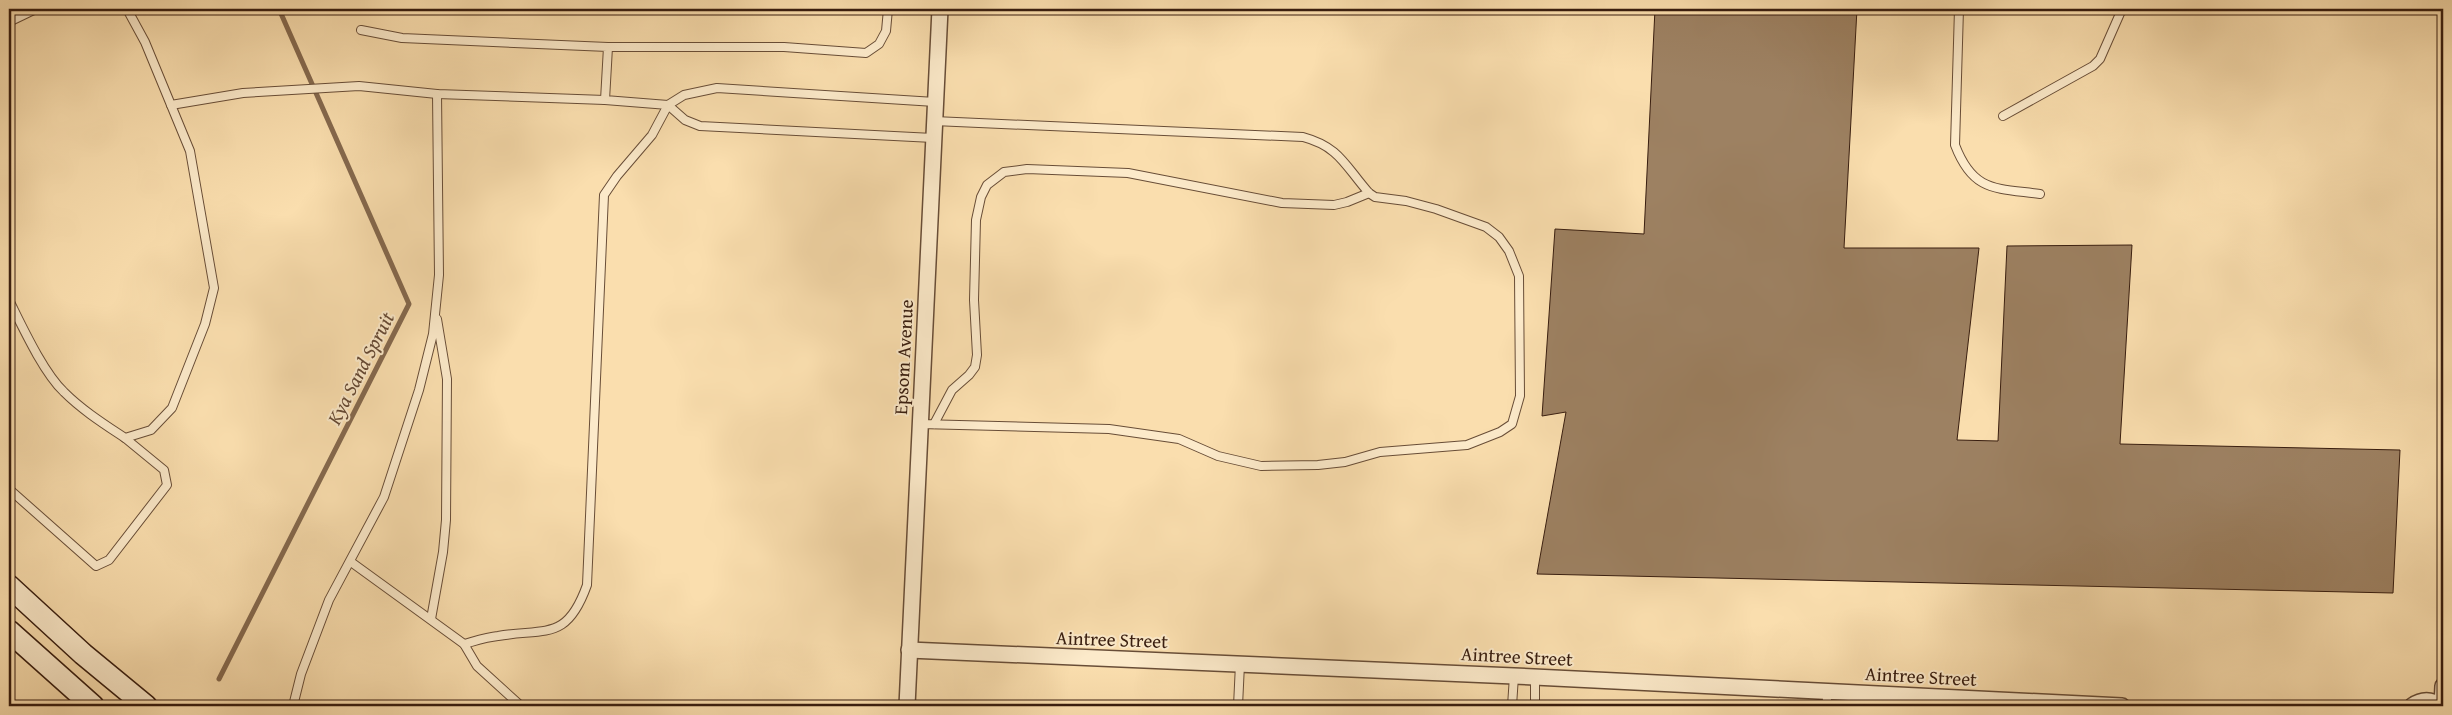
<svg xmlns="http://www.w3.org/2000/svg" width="2452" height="715" font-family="'Gentium Book Plus',serif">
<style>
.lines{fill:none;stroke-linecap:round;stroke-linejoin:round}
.stream{stroke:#85694e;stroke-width:5}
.building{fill:#9d8162;stroke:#381d0f}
.service-casing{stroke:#684d37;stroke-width:10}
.minor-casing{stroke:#684d37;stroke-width:18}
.secondary-casing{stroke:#381d0f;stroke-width:24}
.service{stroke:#fceaca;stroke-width:8}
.minor{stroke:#fceaca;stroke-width:15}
.secondary{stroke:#fceaca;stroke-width:21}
.labels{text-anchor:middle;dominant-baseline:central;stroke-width:4;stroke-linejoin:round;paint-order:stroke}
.street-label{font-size:19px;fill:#381d0f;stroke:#fceaca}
.water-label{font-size:20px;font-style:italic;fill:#654934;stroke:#fceaca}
</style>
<rect width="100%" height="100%" fill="#fadeae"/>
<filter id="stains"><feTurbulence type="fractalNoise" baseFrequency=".004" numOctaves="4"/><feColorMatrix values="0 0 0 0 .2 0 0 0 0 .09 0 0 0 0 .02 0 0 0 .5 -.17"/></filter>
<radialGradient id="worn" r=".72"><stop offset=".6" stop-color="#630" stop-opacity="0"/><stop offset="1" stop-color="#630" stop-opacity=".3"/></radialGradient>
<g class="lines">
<path class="stream" d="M219 679 409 304 279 9"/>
</g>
<path class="building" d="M1655 9H1857L1844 248H1979L1957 440 1998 441 2007 246 2132 245 2120 444 2400 450 2393 593 1537 574 1566 412 1542 416 1555 229 1644 234Z"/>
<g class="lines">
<defs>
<g id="service">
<path d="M127 9 145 42 171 105 243 93 359 86 437 94 605 100"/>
<path d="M1959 9 1955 145C1973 192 1995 188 2040 194"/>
<path d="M9 22 36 9"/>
<path d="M361 30 402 38 608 47 605 100 668 105 685 120 700 126 933 138"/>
<path d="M608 47H784L866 53 879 44 886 31 888 9"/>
<path d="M2003 116 2093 66 2100 59 2122 9"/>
<path d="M9 300C22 326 43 372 64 392 82 410 104 424 125 438L151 430 172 408 205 324 214 288 190 151 171 105"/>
<path d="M920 424 1109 429 1179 439 1218 456 1261 466 1318 465 1345 462 1380 452 1467 445 1500 432 1512 424 1520 396 1519 276 1509 251 1499 237 1486 227 1436 209 1406 201 1375 197 1369 193C1345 166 1340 147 1303 137L934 121"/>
<path d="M934 424 952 390 969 375 975 367 977 355 974 300 976 220 981 197 987 185 1004 172 1027 169 1128 173 1282 203 1334 205 1347 202 1369 193"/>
<path d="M9 489 96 566 109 560 167 485 164 470 125 438"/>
<path d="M351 562 464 644 477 666 521 706"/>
<path d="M431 619 443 552 446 520 447 379 437 319"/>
<path d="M464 644C475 641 487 637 498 636 547 628 567 641 587 585L604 195 617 176 652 135 668 105 684 95 717 88 935 102"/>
<path d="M293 706 301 674 329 600 384 497 419 390 433 334 439 275 437 94"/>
<path d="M1238 706 1240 664"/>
<path d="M1512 706 1514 676"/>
<path d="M1535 706V677"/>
<path d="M1826 706 1828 692"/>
</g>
<g id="minor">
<path d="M909 650 1514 676 2122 706"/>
<path d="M907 706 940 9"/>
<path d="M2412 706C2422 699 2431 699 2441 706"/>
<path d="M2442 706 2443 686"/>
</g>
<g id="secondary">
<path d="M9 586 83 654 146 706"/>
<path d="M9 631 93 706"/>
</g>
</defs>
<use href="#service" class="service-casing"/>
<use href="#minor" class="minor-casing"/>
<use href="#secondary" class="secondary-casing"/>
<use href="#service" class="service"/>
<use href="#minor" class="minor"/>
<use href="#secondary" class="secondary"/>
</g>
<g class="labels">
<g class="street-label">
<text transform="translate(903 357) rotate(-87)">Epsom Avenue</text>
<text transform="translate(1112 639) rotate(2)">Aintree Street</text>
<text transform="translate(1517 656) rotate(3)">Aintree Street</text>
<text transform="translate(1921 676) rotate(3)">Aintree Street</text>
</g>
<g class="water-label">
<text transform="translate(360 368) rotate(-63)">Kya Sand Spruit</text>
</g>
</g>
<rect width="2452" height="715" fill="none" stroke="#fadeae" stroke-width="30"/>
<rect x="10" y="10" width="2432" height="695" fill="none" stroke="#381d0f" stroke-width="2.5"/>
<rect x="15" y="15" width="2422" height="685" fill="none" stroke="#381d0f"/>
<rect width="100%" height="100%" filter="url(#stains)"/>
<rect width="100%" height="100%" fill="url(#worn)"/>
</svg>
